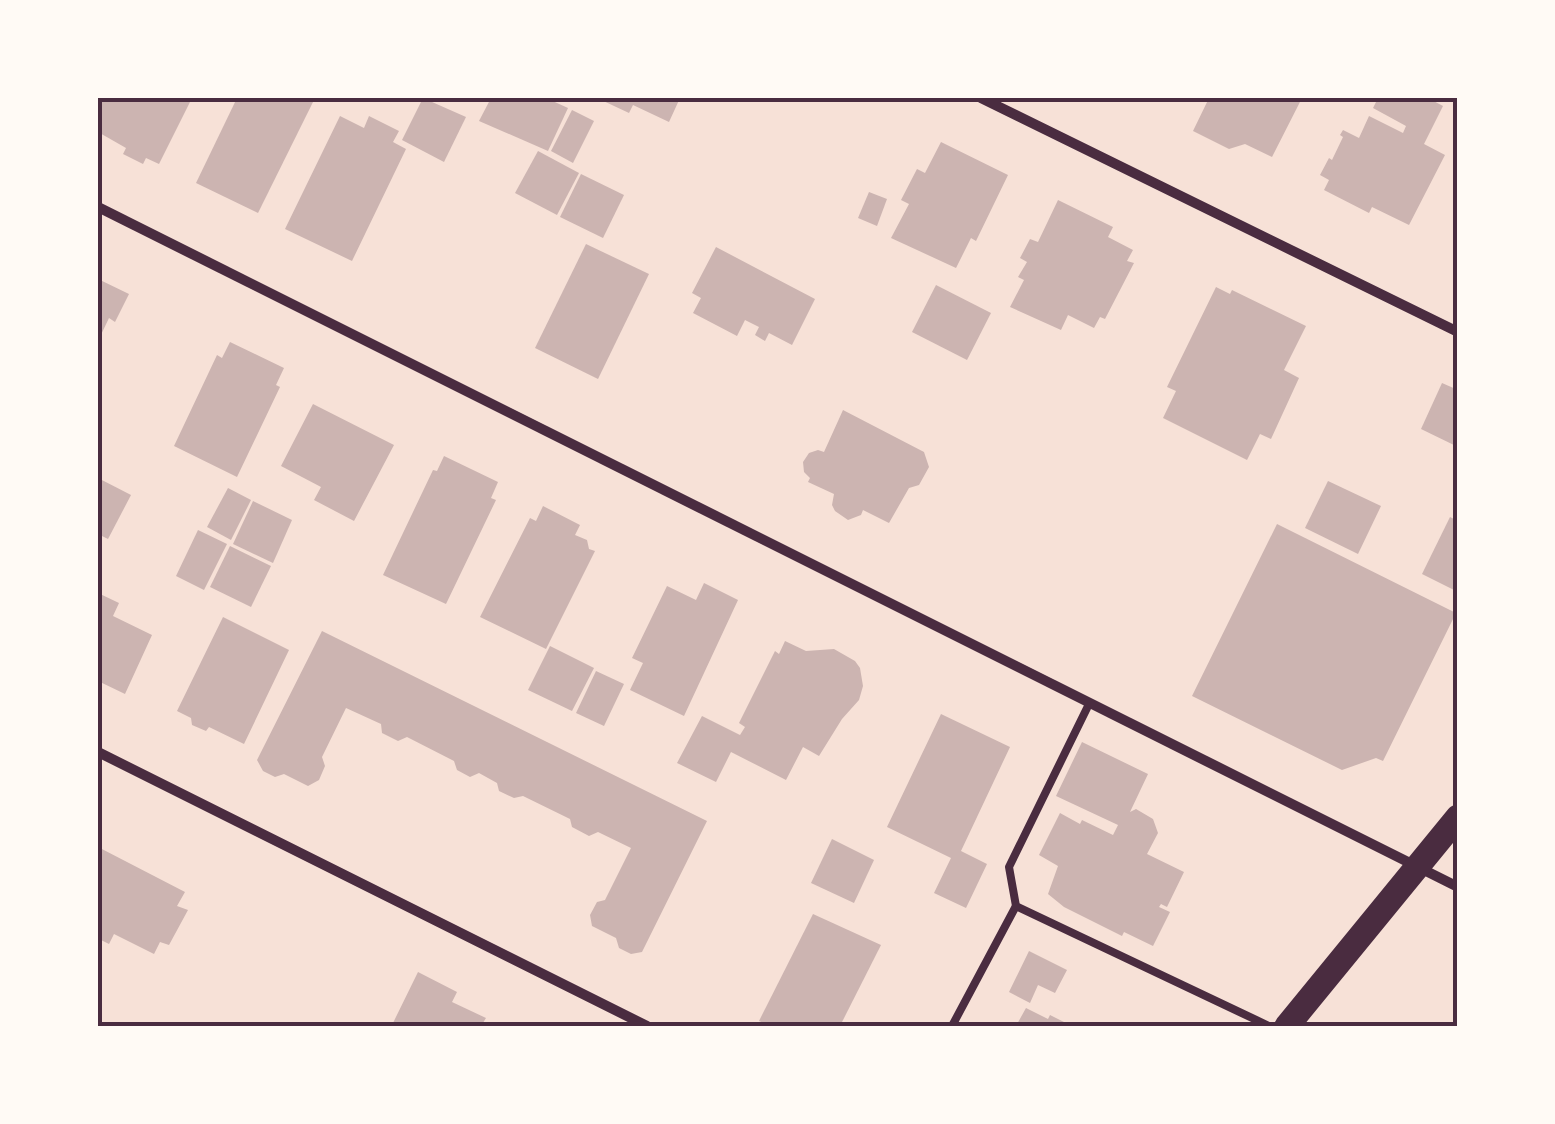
<svg xmlns="http://www.w3.org/2000/svg" width="1555" height="1124" font-family="'PT Serif',serif">
<style>
.building{fill:#ccb4b1}
.lines{fill:none;stroke-linecap:round;stroke-linejoin:round}
.service{stroke:#4a2c40;stroke-width:8}
.minor{stroke:#4a2c40;stroke-width:10}
.primary{stroke:#4a2c40;stroke-width:25}
.neatline{fill:none;stroke:#4a2c40;stroke-width:4}
</style>
<rect width="100%" height="100%" fill="#f7e1d7"/>
<g class="building">
<path d="M98 98H192L159 164 146 158 143 164 123 154 126 148 98 132Z"/>
<path d="M237 98H315L258 213 196 183Z"/>
<path d="M423 98 466 117 444 162 402 140Z"/>
<path d="M491 98H546L568 108 548 151 479 121Z"/>
<path d="M597 98H680L669 122 633 105 629 113Z"/>
<path d="M1209 98H1302L1272 157 1245 144 1229 149 1193 131Z"/>
<path d="M1378 98H1428L1443 106 1424 144 1445 155 1409 225 1372 207 1369 213 1324 190 1329 180 1320 175 1329 158 1332 160 1343 137 1340 135 1343 130 1359 138 1369 116 1403 133 1406 126 1373 108Z"/>
<path d="M572 110 594 121 573 163 551 151Z"/>
<path d="M340 116 364 128 369 116 399 131 393 142 406 149 352 261 285 229Z"/>
<path d="M941 142 1008 175 976 241 971 238 956 268 891 238 909 204 901 200 917 169 925 173Z"/>
<path d="M538 151 579 173 557 215 515 193Z"/>
<path d="M581 174 624 195 603 238 560 217Z"/>
<path d="M869 192 887 199 877 226 858 218Z"/>
<path d="M1058 200 1113 227 1108 237 1133 250 1127 261 1134 263 1105 319 1100 317 1094 328 1068 315 1061 330 1010 307 1024 280 1018 277 1027 262 1020 258 1030 239 1038 242Z"/>
<path d="M586 244 649 274 598 379 535 348Z"/>
<path d="M716 247 815 299 792 345 769 333 765 341 755 335 759 327 745 320 737 336 693 313 701 298 692 293Z"/>
<path d="M98 279 129 294 115 322 109 318 98 341Z"/>
<path d="M936 285 991 313 967 360 912 332Z"/>
<path d="M1216 287 1230 294 1232 290 1306 326 1284 370 1299 378 1271 439 1260 434 1247 460 1163 418 1176 391 1167 387Z"/>
<path d="M230 342 284 368 276 385 280 387 237 477 174 446 217 355 222 358Z"/>
<path d="M1442 383 1458 390V447L1421 429Z"/>
<path d="M313 404 394 445 354 521 314 500 321 487 281 466Z"/>
<path d="M843 410 924 452 929 467 919 485 909 488 889 523 863 510 861 515 848 520 835 511 832 505 834 494 808 482 810 478 804 472 803 462 809 453 818 450 824 452Z"/>
<path d="M444 456 498 482 491 498 496 500 446 604 383 575 433 470 437 471Z"/>
<path d="M98 478 131 495 108 539 98 534Z"/>
<path d="M1328 481 1381 506 1358 554 1305 528Z"/>
<path d="M228 488 251 500 231 540 207 527Z"/>
<path d="M253 501 292 520 273 563 233 544Z"/>
<path d="M543 506 580 525 575 535 587 540 589 549 595 551 546 649 480 617 530 518 536 521Z"/>
<path d="M1450 517 1458 521V592L1422 574Z"/>
<path d="M1277 524 1456 613 1383 761 1376 758 1342 770 1192 696Z"/>
<path d="M198 530 227 544 204 590 176 576Z"/>
<path d="M230 546 271 566 251 607 210 587Z"/>
<path d="M704 583 738 600 684 716 630 690 643 663 632 658 667 586 696 600Z"/>
<path d="M98 593 119 603 113 616 152 635 125 694 98 681Z"/>
<path d="M223 617 289 650 244 744 209 727 206 731 192 725 191 718 177 711Z"/>
<path d="M322 631 707 821 642 952 631 954 619 948 616 938 592 926 590 915 597 902 605 900 631 848 598 832 589 836 572 827 570 819 523 796 514 798 499 791 497 783 479 773 470 777 457 770 454 761 407 737 398 741 382 733 381 724 346 708 322 757 325 766 319 780 308 786 284 774 275 777 263 771 257 760Z"/>
<path d="M785 641 806 651 834 649 855 661 860 668 863 686 859 700 842 719 819 756 803 747 786 780 731 752 716 782 677 763 702 716 740 735 745 727 739 723 775 651 779 654Z"/>
<path d="M550 646 594 668 572 711 528 690Z"/>
<path d="M596 671 624 684 604 726 576 713Z"/>
<path d="M941 714 1010 747 961 851 987 864 966 908 934 893 951 858 887 827Z"/>
<path d="M1082 742 1148 774 1130 812 1136 809 1153 819 1158 833 1147 854 1184 872 1167 907 1161 904 1159 907 1170 912 1153 946 1124 932 1122 936 1064 907 1048 894 1058 866 1039 855 1060 813 1080 824 1082 820 1113 835 1118 825 1056 796Z"/>
<path d="M832 839 874 860 854 903 811 883Z"/>
<path d="M98 847 185 892 177 906 188 910 169 945 160 942 154 954 114 934 109 944 101 940 98 947Z"/>
<path d="M813 914 881 945 840 1026H770L759 1021Z"/>
<path d="M1029 951 1067 970 1055 993 1038 985 1030 1003 1009 992Z"/>
<path d="M418 972 457 992 452 1002 486 1018 481 1026H400L393 1023Z"/>
<path d="M1026 1008 1048 1019 1050 1015 1064 1022 1062 1026H1016Z"/>
</g>
<g class="lines">
<g class="service">
<path d="M1089 704 1009 867 1016 906 1269 1026"/>
<path d="M952 1026 1016 906"/>
</g>
<g class="minor">
<path d="M981 98 1458 332"/>
<path d="M98 207 1458 887"/>
<path d="M98 752 647 1026"/>
</g>
<path class="primary" d="M1287 1026 1458 817"/>
</g>
<rect width="1555" height="1124" fill="none" stroke="#fffaf5" stroke-width="200"/>
<rect x="100" y="100" width="1355" height="924" class="neatline"/>
</svg>
